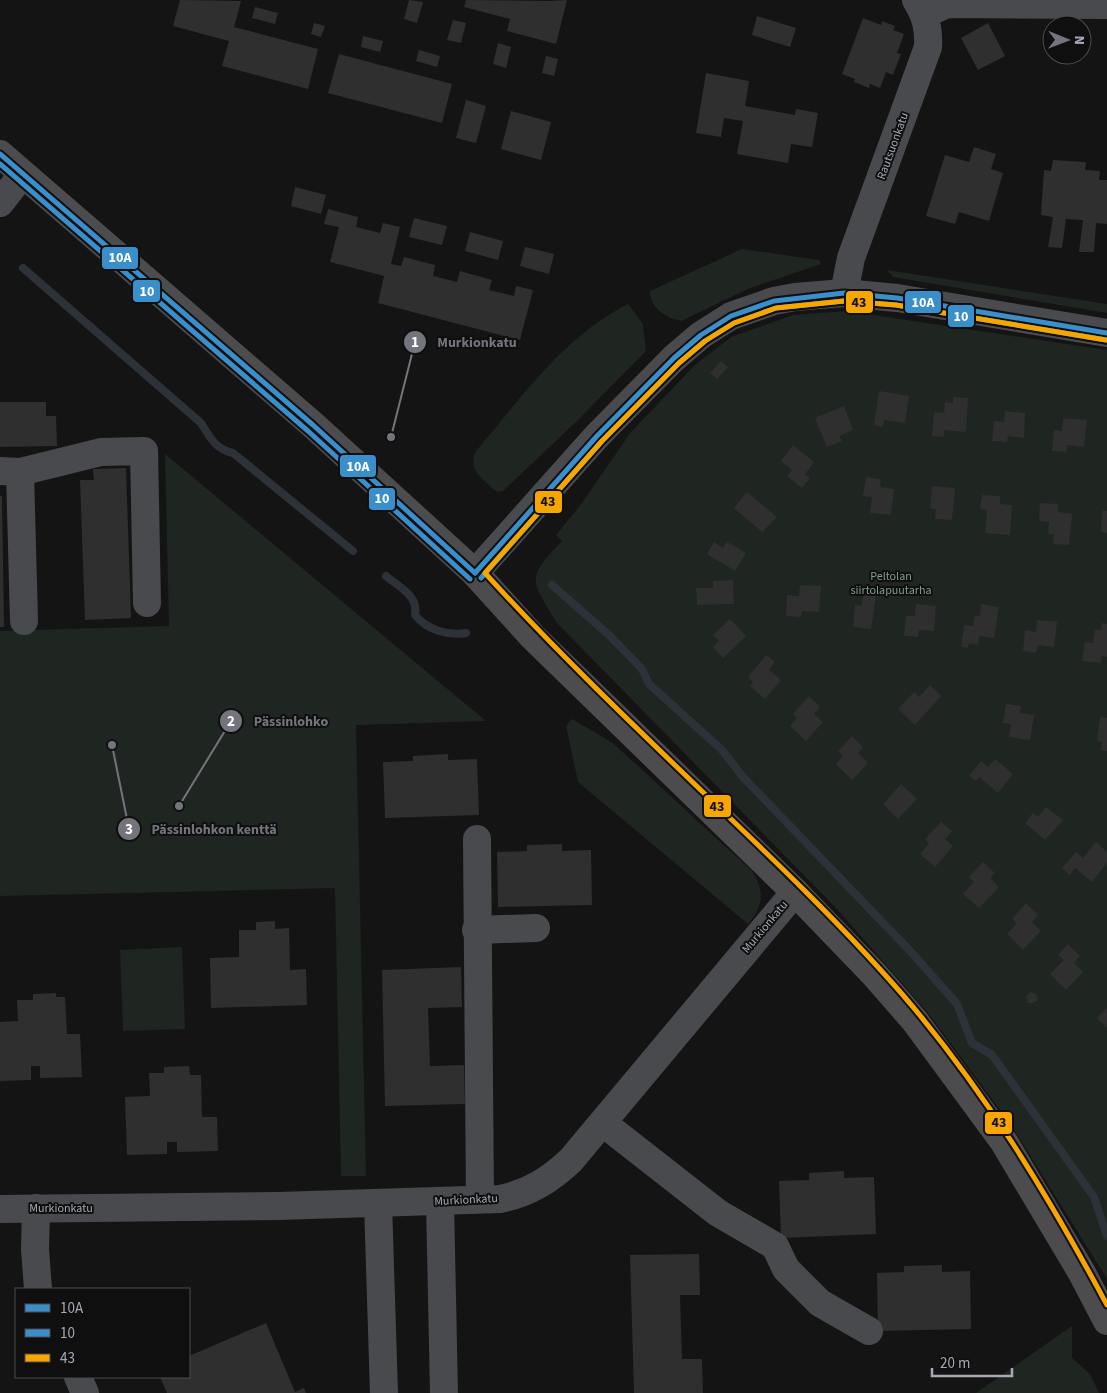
<svg xmlns="http://www.w3.org/2000/svg" width="1107" height="1393" font-family="'Source Sans 3',sans-serif">
<style>
.green{fill:#1f2520}
.lines{fill:none;stroke-linecap:round;stroke-linejoin:round}
.stream{stroke:#2d3239;stroke-width:8}
.building{fill:#2f2f30}
.minor{stroke:#494a4d;stroke-width:28}
.major{stroke:#4c4c4f;stroke-width:28}
.bus-1-casing{stroke:#0f0f10;stroke-width:9}
.bus-2-casing{stroke:#0f0f10;stroke-width:9}
.bus-3-casing{stroke:#0f0f10;stroke-width:9}
.bus-1{stroke:#3a8fcb;stroke-width:5}
.bus-2{stroke:#3a8fcb;stroke-width:5}
.bus-3{stroke:#f7a600;stroke-width:5}
.labels{text-anchor:middle;dominant-baseline:central;stroke-width:4;stroke-linejoin:round;paint-order:stroke}
.street-label{font-size:12px;fill:#a7a9b4;stroke:#0f0f10}
.park-label{font-size:12px;fill:#809d86;stroke:#0f0f10}
.leader{fill:none;stroke:#74757c;stroke-width:2}
.callout-dot{fill:#74757c;stroke:#0f0f10;stroke-width:2}
.mark-label{font-size:15px;text-anchor:middle;font-weight:bold;fill:#fff}
.callout-label{font-size:14px;text-anchor:middle;font-weight:bold;fill:#74757c;stroke:#0f0f10;stroke-width:4;stroke-linejoin:round;paint-order:stroke}
.line-badge{stroke:#0f0f10;stroke-width:2}
.badge-label{font-size:14px;text-anchor:middle;font-weight:bold;fill:#fff}
.pale-badge-label{font-size:14px;text-anchor:middle;font-weight:bold;fill:#111}
</style>
<rect width="100%" height="100%" fill="#141415"/>
<g class="green">
<path d="M742 249 819 260 821 264 750 288 681 321C666 318 650 308 650 291Z"/>
<path d="M887 270 1107 304V313L893 277Z"/>
<path d="M628 304 643 324 646 351 577 421 503 491 498 492 494 490C482 478 467 469 476 451 522 397 564 336 628 304Z"/>
<path d="M847 311 1107 350V1279L1011 1125 929 1014 837 909 557 623C531 580 525 579 562 541L556 535 582 503 630 433 695 365 731 337 793 315Z"/>
<path d="M165 454 486 721 356 725 366 1176H341L335 888 0 896V631L169 626Z"/>
<path d="M572 719 613 743 753 872C765 893 763 906 748 924L578 782 566 726Z"/>
<path d="M182 947 185 1029 123 1031 120 950Z"/>
<path d="M1072 1326V1358L1090 1374 1099 1393H976Z"/>
</g>
<g class="lines">
<g class="stream">
<path d="M23 268 201 423C210 437 215 449 233 453L353 551"/>
<path d="M386 576C399 587 419 596 415 615 427 630 448 636 466 633"/>
<path d="M552 585 610 636 642 669 649 684 722 750 743 777 912 953 957 1004 972 1043 992 1055 1094 1197 1107 1236"/>
</g>
</g>
<g class="building">
<path d="M180 0 241 1 234 27 318 49 308 89 222 66 229 41 173 26Z"/>
<path d="M409 0 423 2 417 23 404 19Z"/>
<path d="M466 0 550 1 567 0 556 44 507 31 510 19 464 7Z"/>
<path d="M255 7 278 13 275 24 252 18Z"/>
<path d="M757 16 796 28 790 47 752 35Z"/>
<path d="M863 18 881 25 882 21 895 26 893 30 904 34 897 53 901 54 893 75 886 72 880 88 870 84 869 88 854 82 855 79 842 74Z"/>
<path d="M453 20 466 23 461 43 447 40Z"/>
<path d="M314 23 325 26 321 37 311 34Z"/>
<path d="M988 23 1005 56 978 70 961 38Z"/>
<path d="M363 36 383 41 380 52 361 47Z"/>
<path d="M498 43 511 47 506 68 493 64Z"/>
<path d="M419 50 440 56 437 67 416 61Z"/>
<path d="M339 54 452 84 442 123 328 93Z"/>
<path d="M546 56 558 59 554 76 542 73Z"/>
<path d="M706 73 749 81 745 106 795 115 796 109 818 113 812 147 791 144 788 163 737 154 743 121 724 118 721 137 696 133Z"/>
<path d="M466 100 486 106 476 143 456 138Z"/>
<path d="M511 111 551 122 541 160 501 149Z"/>
<path d="M974 147 996 154 991 169 1003 173 989 221 959 212 955 224 926 216 945 155 969 162Z"/>
<path d="M1053 160 1086 162 1085 170 1100 171 1099 180H1107V224L1096 223 1094 252H1079L1083 220 1066 219 1062 248 1048 247 1053 217 1041 215 1044 170 1051 171Z"/>
<path d="M295 187 326 195 321 214 291 206Z"/>
<path d="M328 209 358 217 356 227 380 233 383 223 400 227 391 264 401 266 404 257 435 265 433 276 457 282 460 271 492 280 489 290 514 296 516 286 533 290 520 340 378 303 384 276 330 262 339 227 324 224Z"/>
<path d="M414 218 447 226 442 245 409 237Z"/>
<path d="M470 232 503 241 498 260 465 251Z"/>
<path d="M525 247 554 254 549 274 520 266Z"/>
<path d="M721 361 728 367 717 379 710 373Z"/>
<path d="M879 391 909 396 905 423 884 420 883 427 874 425Z"/>
<path d="M953 397 968 398 966 432 944 430V437L932 436 934 412 944 413 945 402 953 403Z"/>
<path d="M0 402H46V416H56L57 446 0 447Z"/>
<path d="M844 406 853 430 839 436 842 441 827 447 815 418Z"/>
<path d="M1005 411 1025 413 1024 438 1008 436 1007 442 992 441 994 421 1004 422Z"/>
<path d="M1063 418 1087 420 1084 447 1067 445 1066 452 1052 451 1054 430 1062 431Z"/>
<path d="M793 445 814 462 805 474 810 478 802 488 787 476 792 470 781 461Z"/>
<path d="M126 468 131 618 85 620 80 480H94L93 469Z"/>
<path d="M866 477 881 479 880 487 894 489 891 515 870 513 872 497 863 496Z"/>
<path d="M932 486 955 488 952 520 935 519 936 509H930Z"/>
<path d="M747 492 777 517 762 532 734 508Z"/>
<path d="M982 495 1000 496V504L1012 505 1010 535 985 533 987 510 980 509Z"/>
<path d="M0 496H2L4 627H0Z"/>
<path d="M1040 503 1058 504V512L1072 514 1069 545 1053 544 1054 534H1048L1049 522 1039 521Z"/>
<path d="M1102 511H1107V533L1101 532Z"/>
<path d="M714 542 723 548 727 542 746 553 735 571 707 554Z"/>
<path d="M733 580 734 604 697 605 696 588H713V581Z"/>
<path d="M800 585 821 586 819 612 802 611 801 617 786 616 787 595 799 596Z"/>
<path d="M863 595 876 596 871 629 853 627 855 605 862 606Z"/>
<path d="M916 604 936 606 934 631 919 630 918 637 904 636 906 616H915Z"/>
<path d="M981 604 999 607 994 638 979 636 978 645 969 643 968 648 961 647 964 625 973 626 975 615 980 616Z"/>
<path d="M730 619 746 636 723 658 713 647 719 641 713 635Z"/>
<path d="M1037 620 1057 622 1054 647 1038 645 1036 653 1023 651 1025 630 1036 632Z"/>
<path d="M1102 623 1107 624V657L1102 656 1101 663 1082 661 1085 642 1093 643 1095 630H1101Z"/>
<path d="M766 655 775 662 769 670 781 680 765 699 750 686 753 682 748 677Z"/>
<path d="M930 685 941 696 915 725 898 709 914 692 919 697Z"/>
<path d="M809 696 820 707 814 714 823 722 806 741 790 726 797 718 793 714Z"/>
<path d="M1006 704 1021 706 1020 713 1034 715 1030 740 1009 737 1011 724 1003 723Z"/>
<path d="M1100 717 1107 718V751L1101 750 1102 742 1097 741Z"/>
<path d="M852 736 863 747 858 753 868 763 852 780 836 764 843 756 838 751Z"/>
<path d="M448 754V760L477 759 479 815 385 818 383 762 413 761V756Z"/>
<path d="M995 759 1013 774 998 793 979 777 976 781 969 776 981 761 988 767Z"/>
<path d="M901 784 917 799 898 819 883 804Z"/>
<path d="M1046 807 1063 820 1045 840 1025 823 1033 813 1038 817Z"/>
<path d="M941 822 952 831 945 839 953 846 935 867 920 854 929 843 925 839Z"/>
<path d="M1096 842 1107 852V863L1092 882 1075 868 1070 875 1062 868 1076 852 1083 858Z"/>
<path d="M562 844V851L591 850 592 905 498 907 497 852 527 851V845Z"/>
<path d="M983 862 995 873 990 878 999 887 979 908 963 894 974 882 969 877Z"/>
<path d="M1026 903 1038 915 1032 922 1041 931 1023 950 1007 934 1017 923 1012 919Z"/>
<path d="M275 921V929L289 928 290 970 306 969 307 1005 211 1008 210 958 239 957V930H256V922Z"/>
<path d="M1068 944 1080 956 1074 963 1083 972 1066 990 1050 974 1064 960 1058 955Z"/>
<path d="M461 967 462 1007 428 1008 430 1066 464 1065 465 1104 385 1106 382 970Z"/>
<path d="M1030 992 1036 994 1038 1000 1033 1003H1028L1026 997Z"/>
<path d="M56 993V997H65L67 1034H80L82 1077 40 1078V1066H31V1080L0 1081V1022L18 1021 17 1000H33V994Z"/>
<path d="M1107 1008V1028L1097 1018Z"/>
<path d="M189 1066 190 1075H201L202 1117H217L218 1151 177 1152V1142H167V1154L127 1155 125 1097 150 1096 149 1073H164V1067Z"/>
<path d="M844 1171V1178L874 1177 876 1234 781 1238 779 1181 809 1180V1173Z"/>
<path d="M699 1254 700 1295H680L682 1359H702L703 1393H634L630 1255Z"/>
<path d="M942 1265V1272L970 1271 971 1329 878 1331 877 1273 904 1272V1266Z"/>
<path d="M266 1323 295 1392 304 1388 306 1393H167L160 1377H189V1356Z"/>
</g>
<g class="lines">
<g class="minor">
<path d="M925 14 947 4 1107 5"/>
<path d="M0 203 22 175"/>
<path d="M844 293 851 258 928 47C929 29 926 16 916 0"/>
<path d="M0 471 20 472 101 452 144 451 147 603"/>
<path d="M20 472 24 621"/>
<path d="M475 573 597 436 674 358 701 335 731 316 774 301 795 297 844 293 897 298 1107 333"/>
<path d="M477 839 480 1199"/>
<path d="M476 930 536 928"/>
<path d="M603 1123 718 1213 775 1246 786 1269 820 1303 869 1331"/>
<path d="M440 1201 444 1393"/>
<path d="M378 1203 384 1393"/>
<path d="M36 1208 35 1249 38 1289"/>
<path d="M0 1209 278 1206 500 1199C529 1193 550 1180 571 1160L795 892"/>
<path d="M78 1377 85 1393"/>
</g>
<path class="major" d="M0 154 313 425 475 573 533 637 795 892 874 974 915 1021 1004 1142 1082 1273 1107 1321"/>
<defs>
<g id="bus-1">
<path d="M0 154 313 425 475 573"/>
<path d="M475 573 597 436 674 358 701 335 731 316 774 301 844 293 897 298 1107 333"/>
</g>
<g id="bus-2">
<path d="M0 164 308 431 470 579"/>
<path d="M481 578 602 441 679 363 705 341 734 323 776 308 844 301 896 305 1106 340"/>
</g>
<path id="bus-3" d="M1106 340 896 305 844 301 776 308 734 323 705 341 679 363 602 441 485 573C556 651 632 724 708 797 774 860 841 924 902 994 983 1088 1048 1195 1107 1305"/>
</defs>
<use href="#bus-1" class="bus-1-casing"/>
<use href="#bus-2" class="bus-2-casing"/>
<use href="#bus-3" class="bus-3-casing"/>
<use href="#bus-1" class="bus-1"/>
<use href="#bus-2" class="bus-2"/>
<use href="#bus-3" class="bus-3"/>
</g>
<g class="labels">
<g class="street-label">
<text transform="translate(893 146) rotate(-70)">Rautsuonkatu</text>
<text transform="translate(765 927) rotate(-50)">Murkionkatu</text>
<text transform="translate(466 1200) rotate(-3)">Murkionkatu</text>
<text x="61" y="1208">Murkionkatu</text>
</g>
<g class="park-label">
<text x="891" y="576">Peltolan<tspan x="891" dy="14">siirtolapuutarha</tspan></text>
</g>
</g>
<path class="leader" d="M391 437L415 342M179 806L231 721M112 745L129 829"/>
<g class="callout-dot">
<circle cx="391" cy="437" r="5"/>
<circle cx="179" cy="806" r="5"/>
<circle cx="112" cy="745" r="5"/>
<circle cx="415" cy="342" r="12"/>
<circle cx="231" cy="721" r="12"/>
<circle cx="129" cy="829" r="12"/>
</g>
<g class="mark-label">
<text x="415" y="347">1</text>
<text x="231" y="726">2</text>
<text x="129" y="834">3</text>
</g>
<g class="callout-label">
<text x="477" y="347">Murkionkatu</text>
<text x="291" y="726">Pässinlohko</text>
<text x="214" y="834">Pässinlohkon kenttä</text>
</g>
<g class="line-badge">
<rect x="101" y="246" width="38" height="24" rx="5" fill="#3a8fcb"/>
<rect x="132" y="279" width="29" height="24" rx="5" fill="#3a8fcb"/>
<rect x="845" y="290" width="29" height="24" rx="5" fill="#f7a600"/>
<rect x="904" y="290" width="38" height="24" rx="5" fill="#3a8fcb"/>
<rect x="947" y="304" width="28" height="24" rx="5" fill="#3a8fcb"/>
<rect x="339" y="454" width="38" height="24" rx="5" fill="#3a8fcb"/>
<rect x="368" y="487" width="28" height="24" rx="5" fill="#3a8fcb"/>
<rect x="534" y="490" width="29" height="24" rx="5" fill="#f7a600"/>
<rect x="703" y="794" width="29" height="24" rx="5" fill="#f7a600"/>
<rect x="984" y="1111" width="29" height="24" rx="5" fill="#f7a600"/>
</g>
<g class="badge-label">
<text x="120" y="262">10A</text>
<text x="147" y="296">10</text>
<text x="923" y="307">10A</text>
<text x="961" y="321">10</text>
<text x="358" y="471">10A</text>
<text x="382" y="503">10</text>
</g>
<g class="pale-badge-label">
<text x="859" y="307">43</text>
<text x="548" y="506">43</text>
<text x="717" y="811">43</text>
<text x="999" y="1127">43</text>
</g>
<rect x="15" y="1288" width="175" height="90" fill="#0f0f10" stroke="#4c4d52"/>
<rect x="25" y="1304" width="25" height="8" fill="#3a8fcb" stroke="#4c4d52"/>
<text x="60" y="1313" font-size="15" fill="#a7a9b4">10A</text>
<rect x="25" y="1329" width="25" height="8" fill="#3a8fcb" stroke="#4c4d52"/>
<text x="60" y="1338" font-size="15" fill="#a7a9b4">10</text>
<rect x="25" y="1354" width="25" height="8" fill="#f7a600" stroke="#4c4d52"/>
<text x="60" y="1363" font-size="15" fill="#a7a9b4">43</text>
<g transform="translate(1067 40) rotate(91)"><circle r="24" fill="#0f0f10" stroke="#4c4d52"/>
<path d="M0-4L9 19L0 12L-9 19Z" fill="#74757c"/>
<text y="-8" font-size="14" font-weight="bold" text-anchor="middle" fill="#a7a9b4">N</text>
</g>
<path d="M932 1368v8h80v-8" fill="none" stroke="#a7a9b4" stroke-width="2.5"/>
<text x="940" y="1368" font-size="15" fill="#a7a9b4" stroke="#0f0f10" stroke-width="4" paint-order="stroke">20 m</text>
</svg>
